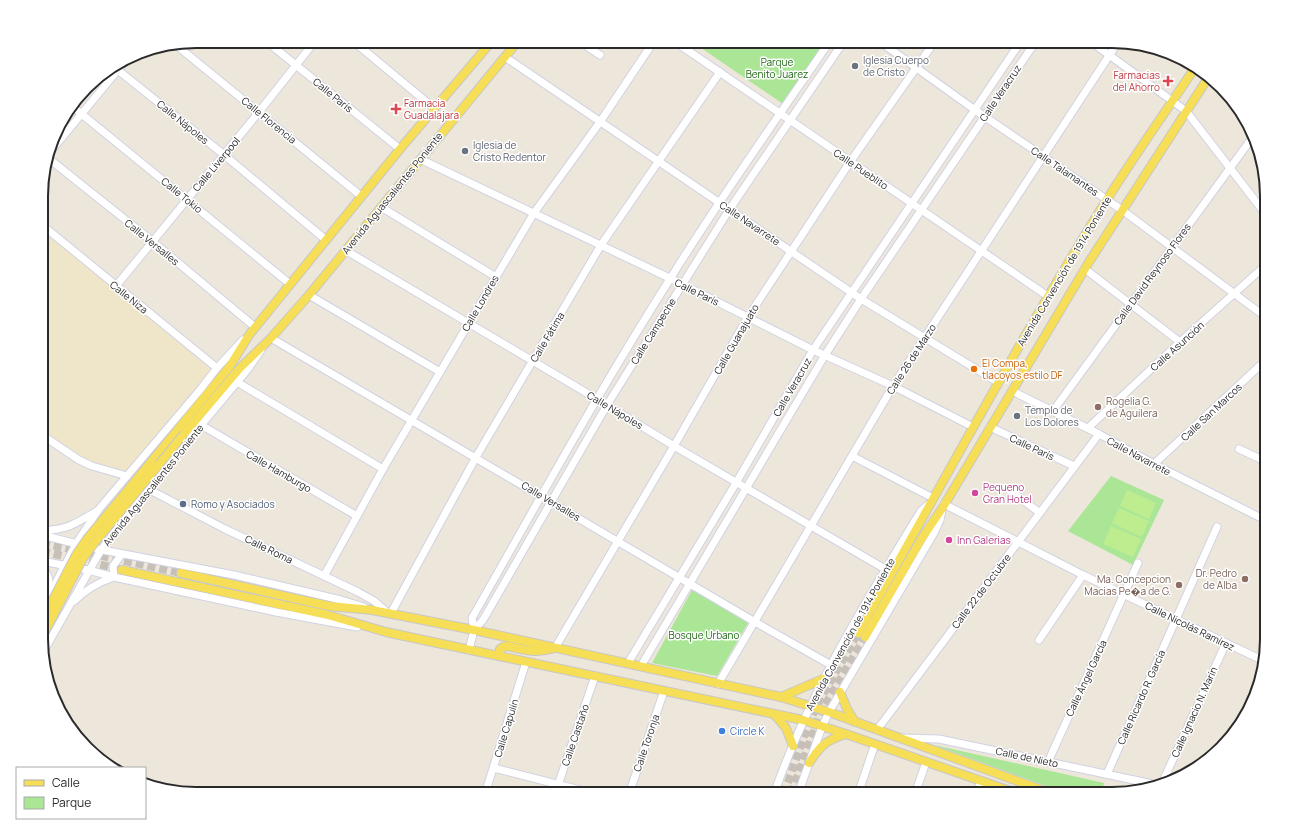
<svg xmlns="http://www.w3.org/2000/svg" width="1308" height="835" font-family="Manrope,sans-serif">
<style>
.education{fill:#efe6ca}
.green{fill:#aae695}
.pitch{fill:#beed90}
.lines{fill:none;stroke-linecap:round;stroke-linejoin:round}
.major-tunnel{stroke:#c6c0b8;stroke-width:8;stroke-dasharray:8 4;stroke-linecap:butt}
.minor-casing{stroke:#d0d2e3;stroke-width:9}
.major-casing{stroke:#c8c8c8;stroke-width:10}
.minor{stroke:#fff;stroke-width:7}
.major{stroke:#f6de57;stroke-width:8}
.major-bridge-casing{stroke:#c8c8c8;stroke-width:10;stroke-linecap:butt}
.major-bridge{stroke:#f6de57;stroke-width:8}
.worship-dot{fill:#6b7280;stroke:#fff;stroke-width:1.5}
.health-dot{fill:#e0444e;stroke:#fff;stroke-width:1.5}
.food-dot{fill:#e8710a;stroke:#fff;stroke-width:1.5}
.education-dot{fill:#8d6e63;stroke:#fff;stroke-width:1.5}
.hotel-dot{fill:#d1479c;stroke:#fff;stroke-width:1.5}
.service-dot{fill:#5c6f8a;stroke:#fff;stroke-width:1.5}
.shop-dot{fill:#3f7fe0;stroke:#fff;stroke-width:1.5}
.labels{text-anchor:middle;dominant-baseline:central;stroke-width:3;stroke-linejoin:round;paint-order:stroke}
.worship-label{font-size:10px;fill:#5b616d;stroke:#fff;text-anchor:start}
.park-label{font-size:10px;fill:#216a17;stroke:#fff}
.health-label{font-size:10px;fill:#be3a42;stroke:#fff;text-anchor:end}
.street-label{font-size:10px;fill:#2a2a2a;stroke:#fff}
.food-label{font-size:10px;fill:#c56008;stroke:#fff;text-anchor:start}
.education-label{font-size:10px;fill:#785e54;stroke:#fff;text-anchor:end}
.hotel-label{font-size:10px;fill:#b23c85;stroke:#fff;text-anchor:start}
.service-label{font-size:10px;fill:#4e5e75;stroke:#fff;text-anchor:start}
.shop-label{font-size:10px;fill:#366cbe;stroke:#fff;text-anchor:start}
.rim{fill:none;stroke:#2a2a2a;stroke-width:2}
</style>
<rect width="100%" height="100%" fill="#ede6db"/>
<path class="education" d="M42 225 217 368 127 476 92 466 42 435Z"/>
<g class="green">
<path d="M691 41H827L783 104Z"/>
<path d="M1111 476 1164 500 1133 565 1068 531Z"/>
<path d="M692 590 748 623 717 676 652 663Z"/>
<path d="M934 745 1104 783 1102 794H1068Z"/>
</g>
<g class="pitch">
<path d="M1127 490 1156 503 1149 519 1120 506Z"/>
<path d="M1119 508 1149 521 1142 537 1112 523Z"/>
<path d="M1111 526 1141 539 1133 557 1103 544Z"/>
</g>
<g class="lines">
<g class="major-tunnel">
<path d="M42 543 181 573"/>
<path d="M42 551 119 569"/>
<path d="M784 794 804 736 816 707 858 633"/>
<path d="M791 794 821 712 865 637"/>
</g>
<defs>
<g id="minor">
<path d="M266 41 400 149"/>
<path d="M353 41 435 109"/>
<path d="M480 41 488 46"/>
<path d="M579 41 600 55"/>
<path d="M674 41 1049 297"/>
<path d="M879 41 975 110 1122 210 1267 318"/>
<path d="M1090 41 1186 111 1267 216"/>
<path d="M176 45 361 196"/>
<path d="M505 57 861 299 999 383"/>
<path d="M114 67 223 154 326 240"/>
<path d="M73 107 290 284"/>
<path d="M50 152 127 59"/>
<path d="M48 158 152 241 255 327"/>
<path d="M420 159 682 284 813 350 893 386 973 427"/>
<path d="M381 207 496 277"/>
<path d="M42 225 217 368"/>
<path d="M345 250 607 405 674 446 885 569"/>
<path d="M1085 269 1180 342"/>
<path d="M116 286 259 112 315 41"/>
<path d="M309 295 440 372"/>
<path d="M271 338 755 622 831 665"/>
<path d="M237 382 383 469"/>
<path d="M1012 391 1099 434 1154 464 1267 521"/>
<path d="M1053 411 1252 138"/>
<path d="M201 425 357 516"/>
<path d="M990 427 1074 466"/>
<path d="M1088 428 1180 342 1267 264"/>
<path d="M42 435 79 460 92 466 127 476"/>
<path d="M1239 449 1267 462"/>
<path d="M852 456 933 498"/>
<path d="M1260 459 1267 447"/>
<path d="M1154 464 1267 359"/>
<path d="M1007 488 1040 513"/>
<path d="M148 489 225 529 358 592 374 601 388 613"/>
<path d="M944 504 1083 575 1264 661"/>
<path d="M42 531C69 529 75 524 97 511"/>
<path d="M42 535 81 545"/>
<path d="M97 549 234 575 341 600 364 607"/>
<path d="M42 561 88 570 114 577 276 612 357 627"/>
<path d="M42 567C50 576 50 583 48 595"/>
<path d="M324 576 383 469 496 277 534 213 600 122 654 41"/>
<path d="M74 601C85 590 99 582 114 577L113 566 122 554"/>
<path d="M42 609 76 544 99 509 200 390 217 368 243 340"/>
<path d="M391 613 476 457 601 245 720 72"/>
<path d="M474 630 483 620 607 405 729 210 844 41"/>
<path d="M1039 640 1083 575"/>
<path d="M555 648 674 446 748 317 850 162 935 41"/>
<path d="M469 650 474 630 472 618C537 504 600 389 670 279 720 198 776 120 830 41"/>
<path d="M42 654 101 550 132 508 248 369 261 350"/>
<path d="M628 663 736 483 813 350 1021 41"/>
<path d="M641 666 825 355 861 299 1036 41"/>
<path d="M718 684 893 386 1118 42"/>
<path d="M877 730 1099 434"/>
<path d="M902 738 939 739 1153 784"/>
<path d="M1048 762 1138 563"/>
<path d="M494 768 596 794"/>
<path d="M1107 774 1217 527"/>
<path d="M1163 781 1226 643"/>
<path d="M485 794 526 662"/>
<path d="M555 794 595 676"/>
<path d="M629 794 664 691"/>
<path d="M774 794C808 696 862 607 916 519L921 511 929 504"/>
<path d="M798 794 822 727 829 712 934 533 940 520 942 510"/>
<path d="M858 794 875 744"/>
<path d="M915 794 926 762"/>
<path d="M976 794 981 781"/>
</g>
<g id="major">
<path d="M184 434 240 368 271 338 309 295 518 41"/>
<path d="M151 462 230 366 249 335 400 149 492 41"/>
<path d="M122 570 328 615 386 632 428 641 803 720 846 734 1019 794"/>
<path d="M181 573 329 606 372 610 474 630 781 697 829 712 1053 794"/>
<path d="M858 633C940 488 1018 342 1106 201 1135 155 1166 111 1196 66"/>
<path d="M865 637 922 538 943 507 1089 262 1208 78"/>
<path d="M499 656 500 649 503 647 507 646C525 650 536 654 554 648"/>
<path d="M840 692 847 709 855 722"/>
<path d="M781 697 823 679"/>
<path d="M774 714 786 728 793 746"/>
<path d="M809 763C820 746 826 740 846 734"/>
</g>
</defs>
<use href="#minor" class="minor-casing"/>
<use href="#major" class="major-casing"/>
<use href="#minor" class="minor"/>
<use href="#major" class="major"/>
<defs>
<g id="major-bridge">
<path d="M42 621 76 555 87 539 151 462"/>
<path d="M42 637 83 558 95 542 184 434"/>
</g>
</defs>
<use href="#major-bridge" class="major-bridge-casing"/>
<use href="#major-bridge" class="major-bridge"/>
</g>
<g class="worship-dot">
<circle cx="855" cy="66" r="4"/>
<circle cx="465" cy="151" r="4"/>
<circle cx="1017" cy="416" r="4"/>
</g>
<g class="health-dot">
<path d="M1166 75h4v4h4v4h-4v4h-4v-4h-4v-4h4z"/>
<path d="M394 103h4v4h4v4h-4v4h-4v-4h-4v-4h4z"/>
</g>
<circle class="food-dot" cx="974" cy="369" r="4"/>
<g class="education-dot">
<circle cx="1098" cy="407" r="4"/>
<circle cx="1245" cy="579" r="4"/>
<circle cx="1179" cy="585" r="4"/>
</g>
<g class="hotel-dot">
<circle cx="975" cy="493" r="4"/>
<circle cx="949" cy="540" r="4"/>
</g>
<circle class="service-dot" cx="183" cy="504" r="4"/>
<circle class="shop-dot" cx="722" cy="731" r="4"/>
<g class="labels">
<g class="worship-label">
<text x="863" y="60">Iglesia Cuerpo<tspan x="863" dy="12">de Cristo</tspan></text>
<text x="473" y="145">Iglesia de<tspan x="473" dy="12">Cristo Redentor</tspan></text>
<text x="1025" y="410">Templo de<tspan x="1025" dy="12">Los Dolores</tspan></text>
</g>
<g class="park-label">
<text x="777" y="62">Parque<tspan x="777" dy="12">Benito Juarez</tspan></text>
<text x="704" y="635">Bosque Urbano</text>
</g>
<g class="health-label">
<text x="1160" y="75">Farmacias<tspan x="1160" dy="12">del Ahorro</tspan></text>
<text x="404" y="103" text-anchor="start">Farmacia<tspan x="404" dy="12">Guadalajara</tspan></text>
</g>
<g class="street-label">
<text transform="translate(1000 93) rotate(-56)">Calle Veracruz</text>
<text transform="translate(333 95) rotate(39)">Calle París</text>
<text transform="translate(269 120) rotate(39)">Calle Florencia</text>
<text transform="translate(183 122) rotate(39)">Calle Nápoles</text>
<text transform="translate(216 164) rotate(-50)">Calle Liverpool</text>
<text transform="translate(861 169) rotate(34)">Calle Pueblito</text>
<text transform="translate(1065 171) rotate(34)">Calle Talamantes</text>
<text transform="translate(392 193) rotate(-51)">Avenida Aguascalientes Poniente</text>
<text transform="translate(182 195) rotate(39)">Calle Tokio</text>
<text transform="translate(750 223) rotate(34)">Calle Navarrete</text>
<text transform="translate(152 242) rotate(39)">Calle Versalles</text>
<text transform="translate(1064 271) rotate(-59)">Avenida Convención de 1914 Poniente</text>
<text transform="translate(1152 274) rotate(-54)">Calle David Reynoso Flores</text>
<text transform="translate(697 292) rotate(26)">Calle París</text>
<text transform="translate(129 297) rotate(39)">Calle Niza</text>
<text transform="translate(480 303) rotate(-60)">Calle Londres</text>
<text transform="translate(653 331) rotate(-58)">Calle Campeche</text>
<text transform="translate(547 337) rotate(-59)">Calle Fátima</text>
<text transform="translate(736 339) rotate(-60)">Calle Guanajuato</text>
<text transform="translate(1177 346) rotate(-42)">Calle Asunción</text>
<text transform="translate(911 359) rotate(-57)">Calle 26 de Marzo</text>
<text transform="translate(792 387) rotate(-60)">Calle Veracruz</text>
<text transform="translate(615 410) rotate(31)">Calle Nápoles</text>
<text transform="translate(1211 412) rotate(-43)">Calle San Marcos</text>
<text transform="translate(1032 447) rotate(25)">Calle París</text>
<text transform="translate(1139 456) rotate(28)">Calle Navarrete</text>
<text transform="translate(279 471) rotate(30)">Calle Hamburgo</text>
<text transform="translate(153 485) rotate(-51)">Avenida Aguascalientes Poniente</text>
<text transform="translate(551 501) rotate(31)">Calle Versalles</text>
<text transform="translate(269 549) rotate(26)">Calle Roma</text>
<text transform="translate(981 591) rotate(-53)">Calle 22 de Octubre</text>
<text transform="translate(1190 626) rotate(26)">Calle Nicolás Ramírez</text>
<text transform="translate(850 634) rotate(-61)">Avenida Convención de 1914 Poniente</text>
<text transform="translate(1086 678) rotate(-65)">Calle Ángel García</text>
<text transform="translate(1141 697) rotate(-66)">Calle Ricardo R. García</text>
<text transform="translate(1194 712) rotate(-66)">Calle Ignacio N. Marín</text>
<text transform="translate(506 728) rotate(-73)">Calle Capulín</text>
<text transform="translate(575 735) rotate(-71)">Calle Castaño</text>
<text transform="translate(646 743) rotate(-71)">Calle Toronja</text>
<text transform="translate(1027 757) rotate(12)">Calle de Nieto</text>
</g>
<g class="food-label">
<text x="982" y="363">El Compa,<tspan x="982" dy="12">tlacoyos estilo DF</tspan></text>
</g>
<g class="education-label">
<text x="1106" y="401" text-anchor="start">Rogelia G.<tspan x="1106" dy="12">de Aguilera</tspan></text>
<text x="1237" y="573">Dr. Pedro<tspan x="1237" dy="12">de Alba</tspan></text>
<text x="1171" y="579">Ma. Concepcion<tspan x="1171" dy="12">Macias Pe�a de G.</tspan></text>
</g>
<g class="hotel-label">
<text x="983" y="487">Pequeno<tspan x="983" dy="12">Gran Hotel</tspan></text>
<text x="957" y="540">Inn Galerias</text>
</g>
<g class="service-label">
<text x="191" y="504">Romo y Asociados</text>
</g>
<g class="shop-label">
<text x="730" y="731">Circle K</text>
</g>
</g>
<path d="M0 0H1308V835H0ZM196 48H1112A148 148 0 0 1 1260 196V639A148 148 0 0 1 1112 787H196A148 148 0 0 1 48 639V196A148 148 0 0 1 196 48Z" fill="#fff" fill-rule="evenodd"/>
<path class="rim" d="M196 48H1112A148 148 0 0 1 1260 196V639A148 148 0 0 1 1112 787H196A148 148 0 0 1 48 639V196A148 148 0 0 1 196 48Z"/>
<rect x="16" y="767" width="130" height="52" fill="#ffffff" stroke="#aaaaaa"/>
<rect x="24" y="780" width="20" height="6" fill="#f6de57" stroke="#aaaaaa"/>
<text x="52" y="787" font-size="12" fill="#2a2a2a">Calle</text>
<rect x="24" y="797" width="20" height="12" fill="#aae695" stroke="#aaaaaa"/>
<text x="52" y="807" font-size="12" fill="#2a2a2a">Parque</text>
</svg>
